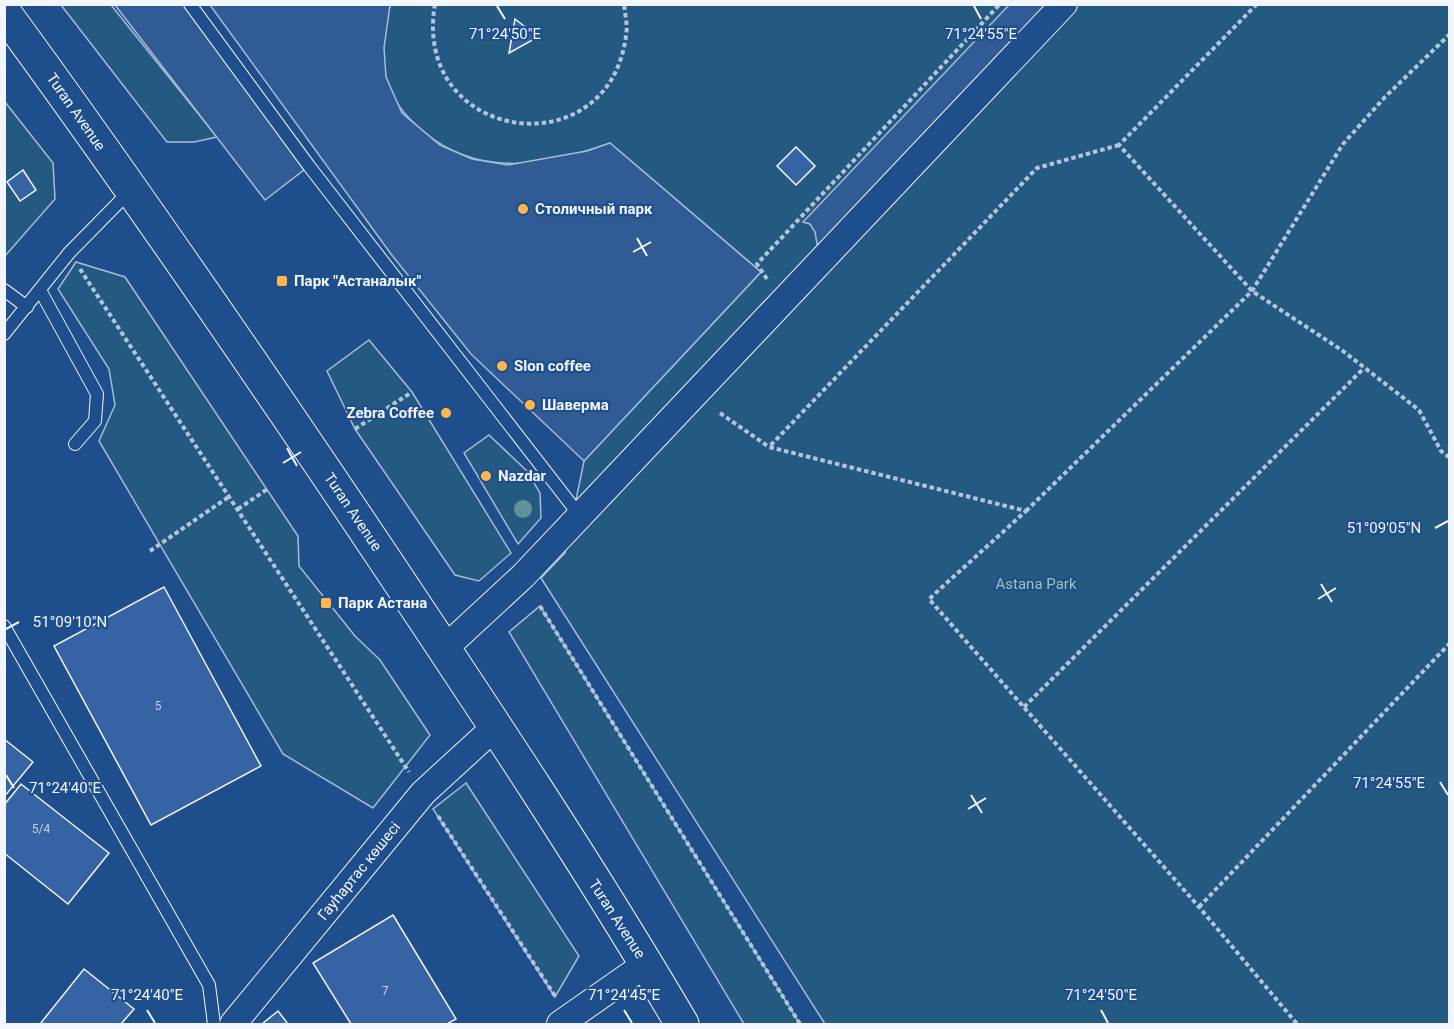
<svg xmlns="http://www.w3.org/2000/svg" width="1454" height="1029" font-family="Roboto,sans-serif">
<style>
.green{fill:#245a82;stroke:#a8bbd7;stroke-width:1.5}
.parking{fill:#305b95;stroke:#a8bbd7;stroke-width:1.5}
.building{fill:#3563a3;stroke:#f2f6ff;stroke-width:1.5}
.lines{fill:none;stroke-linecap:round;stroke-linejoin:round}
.service-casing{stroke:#f2f6ff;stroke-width:14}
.minor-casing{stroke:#f2f6ff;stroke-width:28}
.primary-casing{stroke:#f2f6ff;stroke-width:35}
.path{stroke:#b3c4dc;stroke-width:4;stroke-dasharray:4.5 3;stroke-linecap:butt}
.service{stroke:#1f4e8c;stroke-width:12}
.minor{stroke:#1f4e8c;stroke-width:26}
.primary{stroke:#1f4e8c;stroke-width:33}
.tree{fill:#61919a}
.ticks{fill:none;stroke:#f2f6ff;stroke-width:2}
.poi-dot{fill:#ffb74d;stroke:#1f4e8c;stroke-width:2}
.labels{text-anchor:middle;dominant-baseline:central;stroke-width:4.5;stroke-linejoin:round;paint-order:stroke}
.number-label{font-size:12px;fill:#c3d1e8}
.street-label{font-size:15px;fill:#f2f6ff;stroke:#1f4e8c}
.poi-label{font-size:15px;font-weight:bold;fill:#f2f6ff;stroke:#1f4e8c;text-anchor:start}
.park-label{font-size:15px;fill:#97c8a6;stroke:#1f4e8c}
.ticks-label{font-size:15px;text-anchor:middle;fill:#f2f6ff;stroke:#1f4e8c;stroke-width:4.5;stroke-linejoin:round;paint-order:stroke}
</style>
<rect width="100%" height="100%" fill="#1f4e8c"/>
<g class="green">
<path d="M61 5H111L217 137 194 142H167Z"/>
<path d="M390 5H1449V1024H825L541 578 565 553 584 461 761 272 610 143C546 166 479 178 424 132 406 117 392 101 386 77 380 54 386 27 390 5Z"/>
<path d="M5 102 53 163 55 199 5 256Z"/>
<path d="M76 262 125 277 298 536 299 566 355 636 380 660 430 735 373 808 283 754 99 441 115 405 109 369 58 289Z"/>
<path d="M369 340 412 392 511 553 479 581 455 575 355 429 327 371Z"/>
<path d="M489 435 527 471 540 493 541 518 518 544 464 453Z"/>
<path d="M540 606 800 1024H744L509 632Z"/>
<path d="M466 783 579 956 555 997 433 809Z"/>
</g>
<g class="parking">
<path d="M115 5H188L309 166 265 200Z"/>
<path d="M210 5H390L384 48 386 77 402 113 440 145 472 159 508 165 587 151 610 143 761 272 584 461 471 354 391 254Z"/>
<path d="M1009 5H1048L818 249 815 232 810 224 803 222Z"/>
</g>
<g class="building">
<path d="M515 19 538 37 509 53Z"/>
<path d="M796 147 815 166 796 185 777 166Z"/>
<path d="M23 170 36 190 20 201 7 182Z"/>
<path d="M164 587 261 766 151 825 54 646Z"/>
<path d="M4 739 33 762 4 797Z"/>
<path d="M21 784 109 853 68 904 4 853V805Z"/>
<path d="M393 915 456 1019 447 1024H351L313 963Z"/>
<path d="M84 969 134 1009 121 1024H40Z"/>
<path d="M278 1011 288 1024H262Z"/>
</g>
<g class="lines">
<defs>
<g id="service">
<path d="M190 4 309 166 580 516"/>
<path d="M4 290 27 307"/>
<path d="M40 290 97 394 95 421 75 444"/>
<path d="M4 334 69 253 130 191"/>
<path d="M4 626 209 985 214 1024"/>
</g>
<g id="minor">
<path d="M444 649 523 576 1064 4"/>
<path d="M233 1024 423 793 495 727"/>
<path d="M560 1024 646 964"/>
</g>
<path id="primary" d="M4 12C136 192 261 375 385 560 487 713 589 866 682 1024"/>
</defs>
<use href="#service" class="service-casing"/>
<use href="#minor" class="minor-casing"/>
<use href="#primary" class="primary-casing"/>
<g class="path">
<path d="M435 4C411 142 608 171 626 36 628 26 625 15 624 4"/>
<path d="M1257 4 1119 145 1252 291 1343 351 1419 410 1441 451 1450 458"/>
<path d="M1119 145 1037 168 769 447 1026 511 929 599 1199 907 1297 1024"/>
<path d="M80 269 409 772"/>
<path d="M767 279 757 264 1000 4"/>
<path d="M720 413 769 447"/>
<path d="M355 429 412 392"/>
<path d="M238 509 269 488"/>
<path d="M1026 511 1252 291 1343 144 1385 97 1450 34"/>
<path d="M150 551 230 496"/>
<path d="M540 606 800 1024"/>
<path d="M1024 707 1364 368"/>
<path d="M438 816 555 996"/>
<path d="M1199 907 1450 643"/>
</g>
<use href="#service" class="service"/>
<use href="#minor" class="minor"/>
<use href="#primary" class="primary"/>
</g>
<circle class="tree" cx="523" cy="509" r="9"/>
<path class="ticks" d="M497 6 505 19M974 6 981 19M637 238 647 256M633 252 651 242M287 448 297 466M283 463 301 452M1435 528 1448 521M1321 584 1332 602M1318 599 1336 588M6 629 19 622M6 775 14 788M1440 782 1448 795M971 795 982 813M968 809 986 798M147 1010 155 1023M624 1010 632 1023M1101 1010 1108 1023"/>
<g class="poi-dot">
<circle cx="523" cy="209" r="6"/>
<rect x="276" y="275" width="12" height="12" rx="3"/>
<circle cx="502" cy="366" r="6"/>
<circle cx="530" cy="405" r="6"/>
<circle cx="446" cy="413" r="6"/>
<circle cx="486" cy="476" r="6"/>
<rect x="320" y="597" width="12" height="12" rx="3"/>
</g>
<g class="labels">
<g class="number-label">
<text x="158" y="706">5</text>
<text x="41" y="829">5/4</text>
<text x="385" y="991">7</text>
</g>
<g class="street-label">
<text transform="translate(76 112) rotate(55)">Turan Avenue</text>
<text transform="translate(353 512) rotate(56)">Turan Avenue</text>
<text transform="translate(359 871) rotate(-51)">Гауhартас көшесі</text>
<text transform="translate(617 919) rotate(57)">Turan Avenue</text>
</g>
<g class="poi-label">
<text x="535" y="209">Столичный парк</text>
<text x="294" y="281">Парк "Астаналык"</text>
<text x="514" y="366">Slon coffee</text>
<text x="542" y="405">Шаверма</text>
<text x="434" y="413" text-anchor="end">Zebra Coffee</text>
<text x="498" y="476">Nazdar</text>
<text x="338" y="603">Парк Астана</text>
</g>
<g class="park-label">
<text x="1036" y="584">Astana Park</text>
</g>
</g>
<g class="ticks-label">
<text x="505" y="39">71°24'50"E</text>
<text x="981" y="39">71°24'55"E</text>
<text x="1384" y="533">51°09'05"N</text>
<text x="70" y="627">51°09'10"N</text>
<text x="1389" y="788">71°24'55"E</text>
<text x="65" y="793">71°24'40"E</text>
<text x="147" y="1000">71°24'40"E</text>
<text x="624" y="1000">71°24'45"E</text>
<text x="1101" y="1000">71°24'50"E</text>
</g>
<rect width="1454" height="1029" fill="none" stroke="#f2f6ff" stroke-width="12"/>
</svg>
